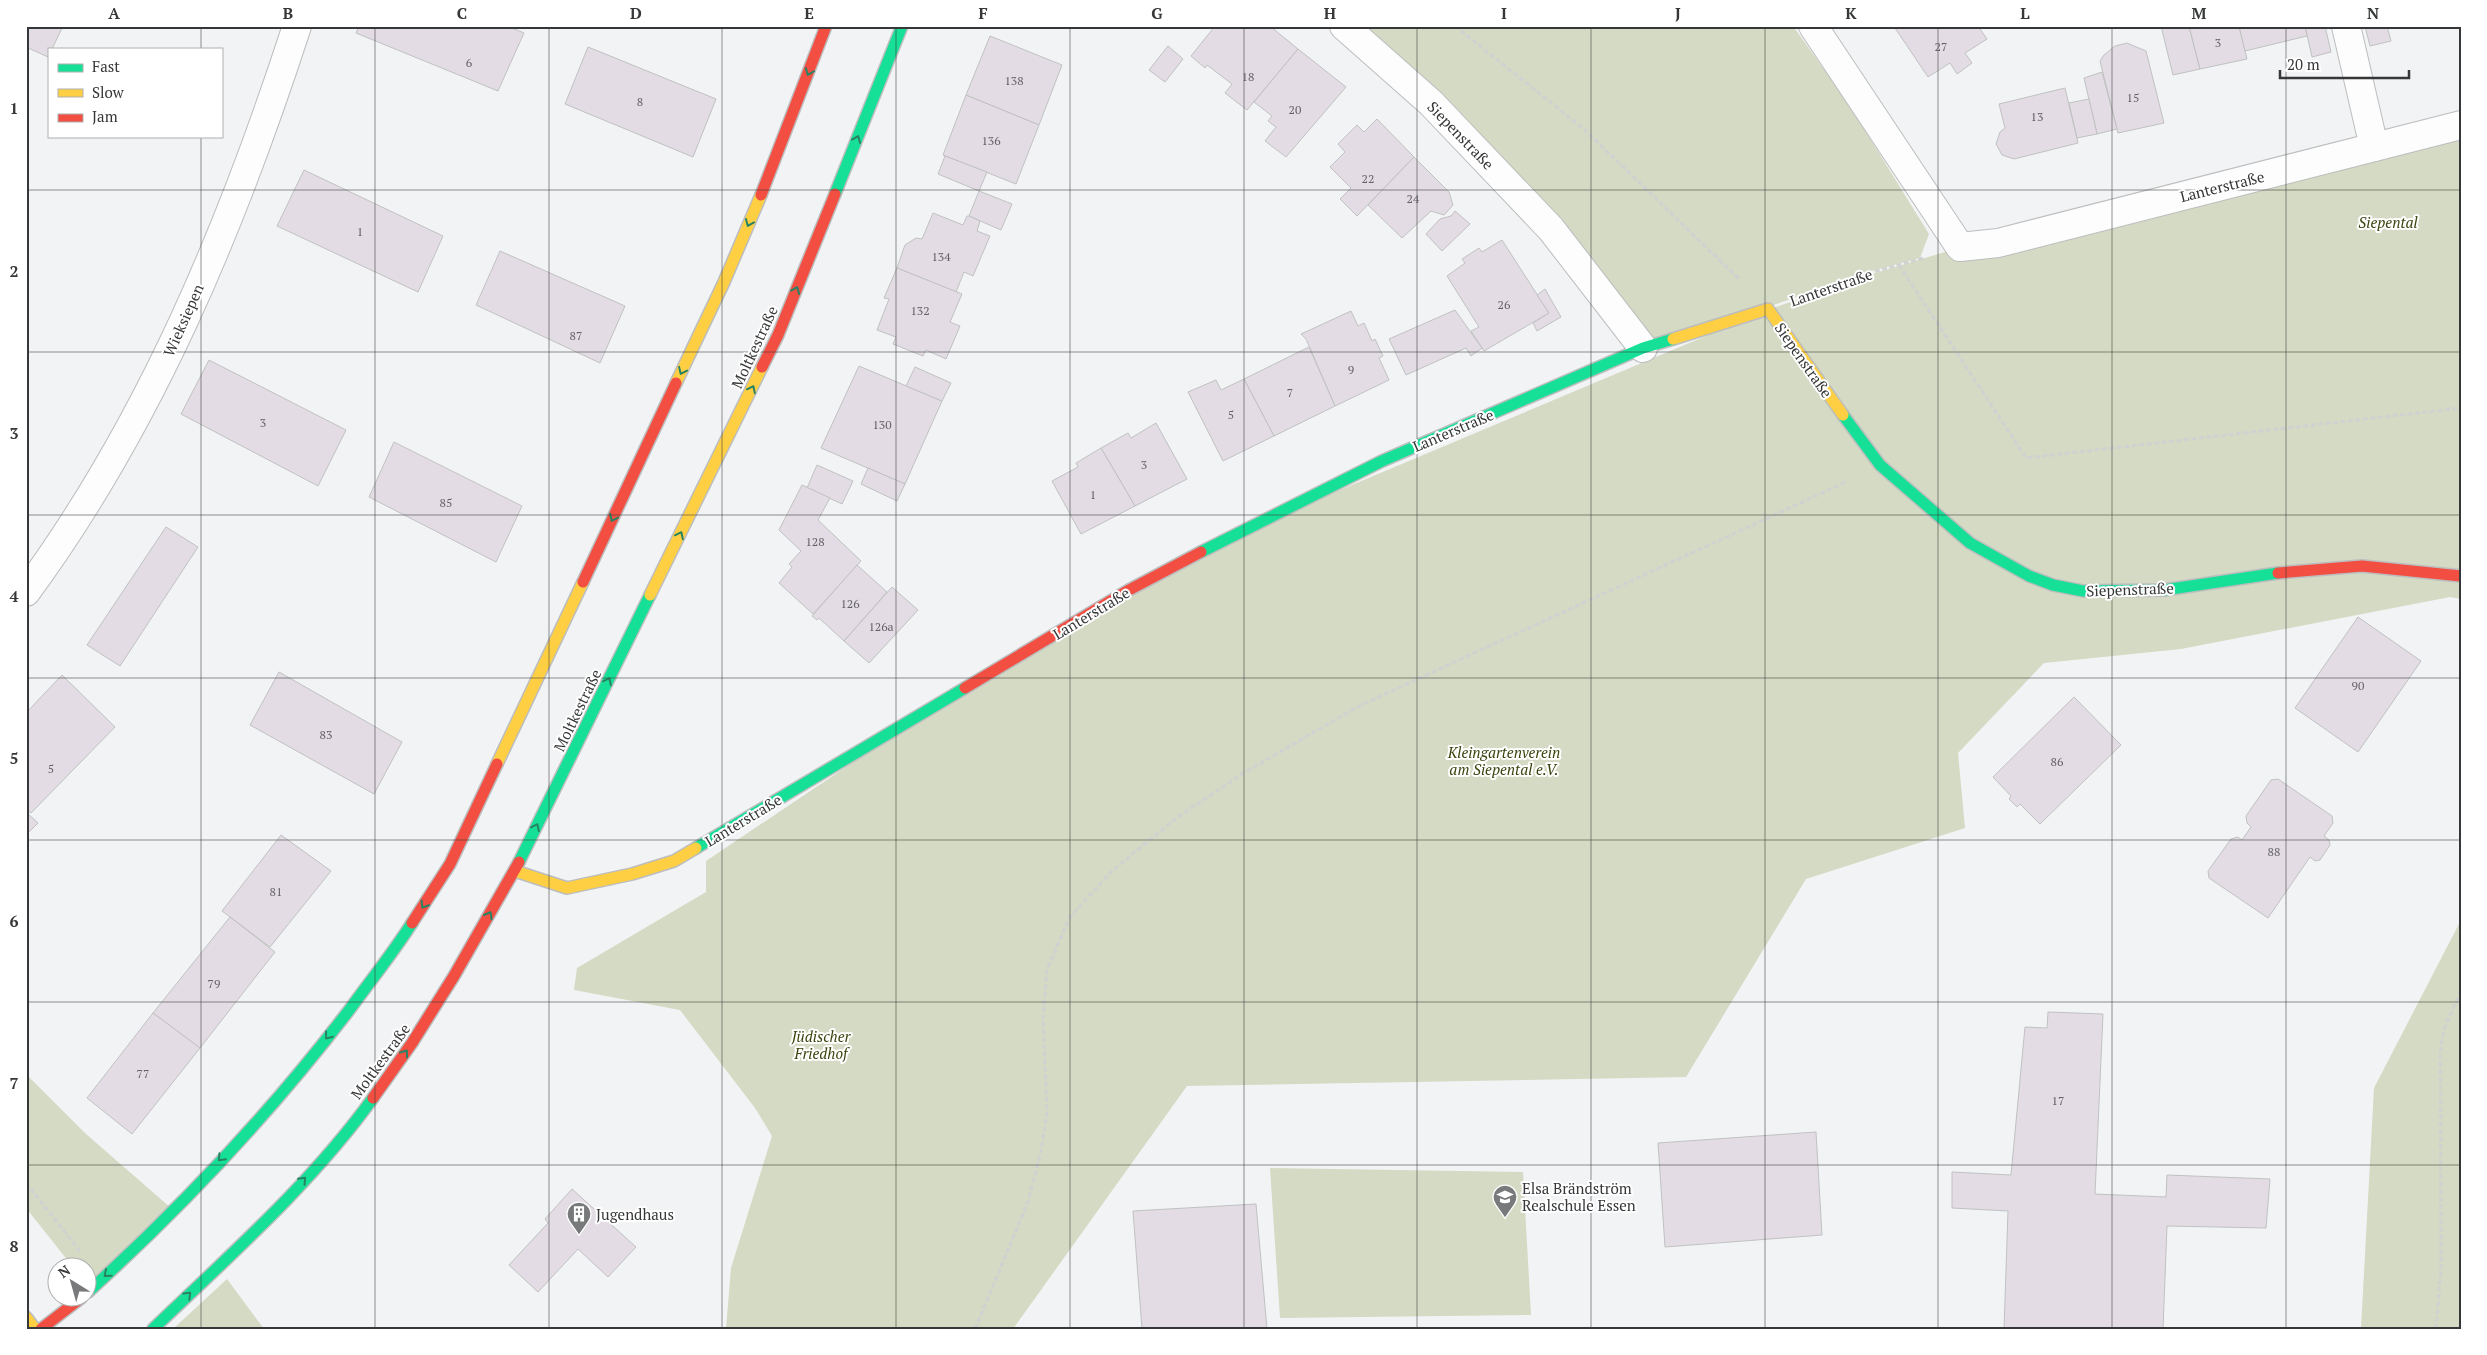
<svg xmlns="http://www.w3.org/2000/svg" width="2487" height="1355" font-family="'PT Serif',serif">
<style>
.green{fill:#d4dac3}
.building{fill:#e3dce4;stroke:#c0c1c1}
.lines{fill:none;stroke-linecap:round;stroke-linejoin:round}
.street-casing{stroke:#bcbdbe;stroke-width:30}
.fast-casing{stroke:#bcbdbe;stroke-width:14}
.slow-casing{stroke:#bcbdbe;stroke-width:14}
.jam-casing{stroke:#bcbdbe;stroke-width:14}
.path{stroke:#d1d1d1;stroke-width:3;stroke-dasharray:5 2.5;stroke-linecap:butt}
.street{stroke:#fdfdfd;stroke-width:28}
.fast{stroke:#16e098;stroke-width:11}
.slow{stroke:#ffcf43;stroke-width:11}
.jam{stroke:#f24e42;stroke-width:11}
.oneway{stroke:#288363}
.grid{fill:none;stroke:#363738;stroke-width:1;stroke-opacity:0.55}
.labels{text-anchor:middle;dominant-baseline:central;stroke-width:4;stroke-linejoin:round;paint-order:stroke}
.number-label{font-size:12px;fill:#636265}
.street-label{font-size:15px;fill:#363738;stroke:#fff}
.park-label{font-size:15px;font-style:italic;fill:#3a430d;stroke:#fff}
.poi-label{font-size:15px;fill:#363738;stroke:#fff;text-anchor:start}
.neatline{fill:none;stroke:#363738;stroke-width:2}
.grid-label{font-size:16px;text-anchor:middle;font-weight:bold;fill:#363738}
</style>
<rect width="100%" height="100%" fill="#f2f3f4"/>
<g class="green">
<path d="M1347 26H1793L1848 103 1929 234 1920 258 1864 273 1771 306 1645 345Z"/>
<path d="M2461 127V599L2450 597 2181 649 2044 663 1958 753 1965 828 1806 879 1686 1077 1187 1086 1013 1329H726L731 1268 772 1136 755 1108 680 1010 574 990 577 968 706 892V861L904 728 1252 527 1770 309 1865 276 1965 246Z"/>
<path d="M2461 920V1329H2361L2374 1088Z"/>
<path d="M26 1074 86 1134 171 1208 88 1286V1268L73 1267 26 1208Z"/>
<path d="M1270 1168 1523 1172 1531 1315 1280 1318Z"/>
<path d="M227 1279 264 1329H173Z"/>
</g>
<g class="building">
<path d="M26 26H63L52 49H49L48 57 26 47Z"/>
<path d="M359 26H507L524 33 498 91 356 33Z"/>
<path d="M1215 26H1270L1298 49 1247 110 1225 93 1232 84 1207 65 1205 68 1191 56Z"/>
<path d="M1897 26H1978L1987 39 1965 53 1972 63 1957 74 1950 63 1928 77 1895 28Z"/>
<path d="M2161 26H2189L2200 69 2173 75Z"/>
<path d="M2189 26H2239L2247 59 2200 69Z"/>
<path d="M2239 26H2305L2307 36 2245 51Z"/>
<path d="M2305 26H2325L2331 52 2312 57Z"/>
<path d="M2365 26H2387L2391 41 2370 46Z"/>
<path d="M990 36 1062 65 1039 125 966 95Z"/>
<path d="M2127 43 2146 51 2164 123 2118 133 2100 61 2104 55 2115 46Z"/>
<path d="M1168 46 1183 59 1165 82 1149 70Z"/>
<path d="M588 47 716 99 693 157 565 104Z"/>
<path d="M1298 49 1346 87 1286 157 1265 141 1276 127 1268 121 1272 116 1254 102Z"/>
<path d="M2102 72 2117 129 2097 134 2084 78Z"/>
<path d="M2065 88 2078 143 2014 159 2002 155 1996 144 2000 132 2005 128 1999 104Z"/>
<path d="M966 95 1039 125 1016 184 943 155Z"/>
<path d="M2089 99 2097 134 2077 138 2069 103Z"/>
<path d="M1377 119 1414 157 1357 216 1340 199 1351 188 1330 167 1345 152 1338 144 1357 125 1364 132Z"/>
<path d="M945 156 987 172 979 191 938 174Z"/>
<path d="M1414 157 1449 192 1453 205 1444 215 1431 211 1402 238 1368 205Z"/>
<path d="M304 170 443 236 418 292 277 226Z"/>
<path d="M979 191 1012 204 1001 230 969 216Z"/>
<path d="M1455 211 1470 224 1442 251 1426 234 1440 219 1451 216Z"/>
<path d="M933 213 963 225 967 216H969L980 221 977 231 990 236 973 276 964 272 956 292 897 268 905 245 916 238 922 239Z"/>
<path d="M1502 240 1549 313 1484 351 1471 331 1479 327 1447 276 1465 263 1462 259 1479 248 1482 252Z"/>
<path d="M500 251 625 306 600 363 476 305Z"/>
<path d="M897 268 962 294 950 322 960 326 946 359 926 350 923 356 893 344 896 337 877 330 889 299 884 298Z"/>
<path d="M1545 289 1561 317 1537 331 1533 323 1549 313 1537 295Z"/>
<path d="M1455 310 1482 348 1471 356 1466 348 1406 375 1389 339Z"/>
<path d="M1351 311 1358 326 1364 323 1372 341 1375 339 1383 356 1379 358 1389 380 1335 406 1306 339 1301 334Z"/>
<path d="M1309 347 1335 406 1274 436 1244 379Z"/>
<path d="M209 360 346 430 318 486 181 414Z"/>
<path d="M859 366 942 401 905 484 821 448Z"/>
<path d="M915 367 951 383 942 401 906 386Z"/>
<path d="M1244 379 1274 436 1223 461 1188 392 1216 380 1221 390Z"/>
<path d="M1156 423 1187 479 1135 506 1101 448 1128 433 1131 438Z"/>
<path d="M394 442 522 506 496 562 369 497Z"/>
<path d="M1101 448 1135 506 1081 534 1052 481 1078 467 1076 463Z"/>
<path d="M817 465 853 481 842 504 807 488Z"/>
<path d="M868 468 905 484 897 501 861 484Z"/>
<path d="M802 485 830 498 818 520 861 561 813 614 779 583 792 567 789 564 801 551 779 530Z"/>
<path d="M166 527 198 547 120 666 87 645Z"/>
<path d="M857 565 887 592 844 641 819 618 817 620 812 616Z"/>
<path d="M892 587 918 610 869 663 844 641Z"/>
<path d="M2358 617 2421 661 2358 752 2295 708Z"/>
<path d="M279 672 402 742 374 794 250 725Z"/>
<path d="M62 675 115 727 31 813 26 809V713Z"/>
<path d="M2074 697 2121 745 2040 824 2020 804 2017 807 2009 799 2011 796 1993 777Z"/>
<path d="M2278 779 2332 816 2333 823 2324 836 2329 840 2330 845 2320 860 2315 861 2310 857 2268 918 2209 878 2208 871 2231 839 2238 837 2242 840 2251 827 2247 823 2246 816 2271 780Z"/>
<path d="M26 812 38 823 26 835Z"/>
<path d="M281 835 331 871 270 947 222 911Z"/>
<path d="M230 917 275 952 200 1048 153 1013Z"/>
<path d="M2048 1012 2103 1014 2095 1194 2166 1197 2167 1175 2270 1179 2266 1228 2167 1226 2163 1329H2004L2008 1211 1952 1208V1172L2011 1175 2025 1027 2047 1028Z"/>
<path d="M153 1013 200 1048 132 1134 87 1098Z"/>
<path d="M1816 1132 1822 1235 1665 1247 1658 1143Z"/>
<path d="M572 1189 636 1247 608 1277 578 1249 538 1292 509 1265 548 1223 545 1219Z"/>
<path d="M1256 1204 1267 1329H1142L1133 1211Z"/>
</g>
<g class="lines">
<defs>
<g id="street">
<path d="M1344 26 1431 103 1551 229 1643 348"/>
<path d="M1813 26 1960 247 1998 243 2461 125"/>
<path d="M2346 26 2374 147"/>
<path d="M26 592C151 422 232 226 297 26"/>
</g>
<g id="fast">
<path d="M835 194 902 26"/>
<path d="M1843 415 1880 465 1970 543 2029 576 2053 585 2083 591 2164 590 2278 573"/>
<path d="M1201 552 1382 461 1643 348 1673 339"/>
<path d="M696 848 965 688"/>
<path d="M519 862 650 595"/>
<path d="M88 1292C183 1206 272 1111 350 1009 371 980 393 953 412 923"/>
<path d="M153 1329C229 1256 311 1184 373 1098"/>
</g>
<g id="slow">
<path d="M1673 339 1768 309 1843 415"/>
<path d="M676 383 724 282 761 195"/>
<path d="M650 595 762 367"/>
<path d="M497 764 583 582"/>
<path d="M515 871 567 888 632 874 674 861 696 848"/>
<path d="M26 1317 35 1329"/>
</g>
<g id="jam">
<path d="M761 195 826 26"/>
<path d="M762 367 778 335 835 194"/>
<path d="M2278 573 2362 566 2461 576"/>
<path d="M583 582 676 383"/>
<path d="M965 688 1129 590 1201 552"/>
<path d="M412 923 450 864 497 764"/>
<path d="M373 1098 412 1043 454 976 519 862"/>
<path d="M41 1329 81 1298"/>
</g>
</defs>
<use href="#street" class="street-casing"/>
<use href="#fast" class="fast-casing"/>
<use href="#slow" class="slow-casing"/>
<use href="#jam" class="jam-casing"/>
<g class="path">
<path d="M1455 26 1585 130 1739 279"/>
<path d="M1899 265 2026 458 2461 408"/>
<path d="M1804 296 1865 274 1924 258"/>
<path d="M26 1183 80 1251"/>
<path d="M975 1329 1028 1202 1041 1152 1047 1112 1043 1019 1047 969 1070 917 1112 871 1175 819 1242 774 1359 706 1846 482"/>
<path d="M2436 1329 2441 1268 2440 1052 2444 1029 2461 991"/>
</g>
<use href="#street" class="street"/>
<use href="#fast" class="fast"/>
<use href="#slow" class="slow"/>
<use href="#jam" class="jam"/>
</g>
<defs><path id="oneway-chevron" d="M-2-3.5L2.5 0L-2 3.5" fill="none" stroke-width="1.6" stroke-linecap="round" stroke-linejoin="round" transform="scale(1.25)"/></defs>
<g class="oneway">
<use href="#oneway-chevron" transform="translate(809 72) rotate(111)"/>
<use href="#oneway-chevron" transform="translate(857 139) rotate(-68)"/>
<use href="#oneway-chevron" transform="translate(749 223) rotate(113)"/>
<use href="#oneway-chevron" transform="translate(796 290) rotate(-68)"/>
<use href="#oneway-chevron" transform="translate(682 371) rotate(115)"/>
<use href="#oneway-chevron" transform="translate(752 389) rotate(-64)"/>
<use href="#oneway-chevron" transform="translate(613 518) rotate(115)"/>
<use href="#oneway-chevron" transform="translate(680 535) rotate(-64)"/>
<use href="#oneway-chevron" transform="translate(608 681) rotate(-64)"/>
<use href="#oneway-chevron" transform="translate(536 827) rotate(-64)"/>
<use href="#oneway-chevron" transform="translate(424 905) rotate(122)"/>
<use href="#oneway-chevron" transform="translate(489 915) rotate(-60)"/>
<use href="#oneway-chevron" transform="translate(328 1036) rotate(128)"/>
<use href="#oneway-chevron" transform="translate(405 1053) rotate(-54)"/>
<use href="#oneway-chevron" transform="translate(221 1158) rotate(133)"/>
<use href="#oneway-chevron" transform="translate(303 1180) rotate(-47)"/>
<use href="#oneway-chevron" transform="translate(107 1274) rotate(139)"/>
<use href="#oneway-chevron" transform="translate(188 1295) rotate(-44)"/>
</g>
<path class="grid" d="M201 26V49M375 26V1329M549 26V1329M722 26V1329M896 26V1329M1070 26V1329M1244 26V1329M1417 26V1329M1591 26V1329M1765 26V1329M1938 26V1329M2112 26V1329M2286 26V1329M201 136V1329M26 190H2461M26 352H2461M26 515H2461M26 678H2461M26 840H2461M26 1002H2461M26 1165H2461"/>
<defs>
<symbol id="school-pin" viewBox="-11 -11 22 30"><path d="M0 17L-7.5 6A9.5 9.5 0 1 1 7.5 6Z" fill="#78797a" stroke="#fff"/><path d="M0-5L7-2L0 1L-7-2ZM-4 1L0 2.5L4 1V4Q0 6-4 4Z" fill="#fff"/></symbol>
<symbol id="building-pin" viewBox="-11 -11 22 30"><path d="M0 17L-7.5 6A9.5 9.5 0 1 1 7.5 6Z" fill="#78797a" stroke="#fff"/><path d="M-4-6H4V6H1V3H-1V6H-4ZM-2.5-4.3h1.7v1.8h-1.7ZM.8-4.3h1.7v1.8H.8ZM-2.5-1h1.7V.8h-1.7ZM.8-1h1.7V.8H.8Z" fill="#fff"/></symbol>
</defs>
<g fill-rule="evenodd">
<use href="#school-pin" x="1491" y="1183" width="28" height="38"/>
<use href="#building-pin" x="565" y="1200" width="28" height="38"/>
</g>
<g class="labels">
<g class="number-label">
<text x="2218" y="42">3</text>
<text x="1941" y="46">27</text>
<text x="469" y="62">6</text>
<text x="1248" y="76">18</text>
<text x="1014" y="80">138</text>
<text x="2133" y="97">15</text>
<text x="640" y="101">8</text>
<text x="1295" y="109">20</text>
<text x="2037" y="116">13</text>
<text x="991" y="140">136</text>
<text x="1368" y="178">22</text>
<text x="1413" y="198">24</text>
<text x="360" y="231">1</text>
<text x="941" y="256">134</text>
<text x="1504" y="304">26</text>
<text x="920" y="310">132</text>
<text x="576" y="335">87</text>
<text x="1351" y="369">9</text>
<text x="1290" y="392">7</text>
<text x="1231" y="414">5</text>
<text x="263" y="422">3</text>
<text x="882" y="424">130</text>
<text x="1144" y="464">3</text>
<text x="1093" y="494">1</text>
<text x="446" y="502">85</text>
<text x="815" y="541">128</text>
<text x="850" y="603">126</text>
<text x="881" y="626">126a</text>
<text x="2358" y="685">90</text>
<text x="326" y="734">83</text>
<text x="2057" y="761">86</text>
<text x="51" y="768">5</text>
<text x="2274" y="851">88</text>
<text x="276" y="891">81</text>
<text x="214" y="983">79</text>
<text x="143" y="1073">77</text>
<text x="2058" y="1100">17</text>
</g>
<g class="street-label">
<text transform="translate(1461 135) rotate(46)">Siepenstraße</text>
<text transform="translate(2222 186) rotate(-14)">Lanterstraße</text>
<text transform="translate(1831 287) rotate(-19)">Lanterstraße</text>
<text transform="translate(183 320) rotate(-66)">Wieksiepen</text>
<text transform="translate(754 347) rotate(-65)">Moltkestraße</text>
<text transform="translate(1804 360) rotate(55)">Siepenstraße</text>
<text transform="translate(1453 430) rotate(-23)">Lanterstraße</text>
<text transform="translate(2130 589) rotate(-2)">Siepenstraße</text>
<text transform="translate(1091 613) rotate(-31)">Lanterstraße</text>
<text transform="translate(577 710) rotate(-64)">Moltkestraße</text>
<text transform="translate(743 820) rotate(-31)">Lanterstraße</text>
<text transform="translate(380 1061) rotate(-54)">Moltkestraße</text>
</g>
<g class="park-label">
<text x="2388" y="222">Siepental</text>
<text x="1504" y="752">Kleingartenverein<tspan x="1504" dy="17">am Siepental e.V.</tspan></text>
<text x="821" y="1036">Jüdischer<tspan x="821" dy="17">Friedhof</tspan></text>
</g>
<g class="poi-label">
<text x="1522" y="1188">Elsa Brändström<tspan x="1522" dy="17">Realschule Essen</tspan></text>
<text x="596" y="1214">Jugendhaus</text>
</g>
</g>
<rect width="2487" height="1355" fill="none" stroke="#ffffff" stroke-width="55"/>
<rect x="48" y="48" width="175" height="90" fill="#ffffff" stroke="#afafaf"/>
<rect x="58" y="64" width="25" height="8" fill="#16e098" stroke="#afafaf"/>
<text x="92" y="72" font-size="15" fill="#363738">Fast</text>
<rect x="58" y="89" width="25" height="8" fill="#ffcf43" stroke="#afafaf"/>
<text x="92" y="98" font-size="15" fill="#363738">Slow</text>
<rect x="58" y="114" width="25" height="8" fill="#f24e42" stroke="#afafaf"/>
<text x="92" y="122" font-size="15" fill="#363738">Jam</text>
<g transform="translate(72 1282) rotate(323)"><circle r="24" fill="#ffffff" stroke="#afafaf"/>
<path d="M0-4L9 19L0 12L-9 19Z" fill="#78797a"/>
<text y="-8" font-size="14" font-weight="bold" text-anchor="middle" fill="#363738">N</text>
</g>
<path d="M2280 70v8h129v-8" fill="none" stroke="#363738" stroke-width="2.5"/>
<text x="2287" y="70" font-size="15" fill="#363738" stroke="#ffffff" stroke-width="4" paint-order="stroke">20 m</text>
<rect x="28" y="28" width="2432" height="1300" class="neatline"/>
<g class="grid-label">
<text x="114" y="19">A</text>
<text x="288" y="19">B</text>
<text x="462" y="19">C</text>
<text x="636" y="19">D</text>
<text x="809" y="19">E</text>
<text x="983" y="19">F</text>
<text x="1157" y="19">G</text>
<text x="1330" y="19">H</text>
<text x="1504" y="19">I</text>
<text x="1678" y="19">J</text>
<text x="1851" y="19">K</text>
<text x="2025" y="19">L</text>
<text x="2199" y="19">M</text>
<text x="2373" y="19">N</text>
<text x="14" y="114">1</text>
<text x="14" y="277">2</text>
<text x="14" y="439">3</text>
<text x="14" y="602">4</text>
<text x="14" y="764">5</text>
<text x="14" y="927">6</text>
<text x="14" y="1089">7</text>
<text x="14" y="1252">8</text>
</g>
</svg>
